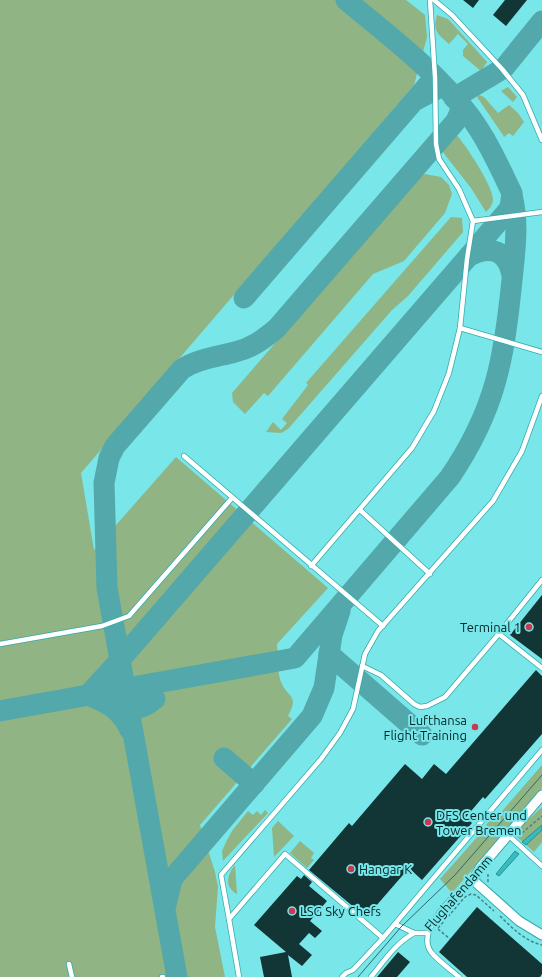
<svg xmlns="http://www.w3.org/2000/svg" width="542" height="977" font-family="Ubuntu,sans-serif">
<style>
.green{fill:#90b483}
.water{fill:#39bcbf;stroke:#288f92}
.lines{fill:none;stroke-linecap:round;stroke-linejoin:round}
.taxiway{stroke:#52a8aa;stroke-width:21}
.building{fill:#123636}
.lane-casing{stroke:#33a9ab;stroke-width:6}
.street-casing{stroke:#33a9ab;stroke-width:11}
.path{stroke:#3e888a;stroke-width:1.5;stroke-dasharray:3 2;stroke-linecap:butt}
.lane{stroke:#fff;stroke-width:4.5}
.street{stroke:#fff;stroke-width:9}
.tram{stroke:#2c6b6c;stroke-width:1}
.poi-dot{fill:#ca394e;stroke:#79e6e9;stroke-width:1.5}
.labels{text-anchor:middle;dominant-baseline:central;stroke-width:4;stroke-linejoin:round;paint-order:stroke}
.poi-label{font-size:13px;fill:#022728;stroke:#79e6e9;text-anchor:start}
.street-label{font-size:13px;fill:#022728;stroke:#79e6e9}
</style>
<rect width="100%" height="100%" fill="#79e6e9"/>
<g class="green">
<path d="M0 0H406L425 15 427 37 414 85 81 473 94 550 176 457 328 588 277 644C278 656 277 672 281 682 287 698 300 694 288 716L292 719 200 825 215 872 218 887 215 927 225 977H0Z"/>
<path d="M437 15 448 19 487 62 481 71 463 56V50L468 44 458 34 449 44C438 34 432 31 437 15Z"/>
<path d="M508 87 517 97 513 102 501 91Z"/>
<path d="M479 95 484 97 498 113 509 105 518 113 524 122 513 136 509 133 504 137 503 135 477 97Z"/>
<path d="M456 134C466 146 492 184 493 199 493 205 489 209 486 212L471 188 442 151Z"/>
<path d="M425 174 441 177 449 185 452 194 445 213 404 261 373 274 268 396 264 393 245 414 233 402 232 393 421 175Z"/>
<path d="M451 217 462 218 463 232 408 296 392 310 288 429 281 433 266 432 273 422 281 430 287 423 282 419 308 385 306 383Z"/>
<path d="M542 765V788L452 893 440 879 487 826 486 825 495 814 497 817Z"/>
<path d="M542 807V842L534 852 516 836 515 832Z"/>
<path d="M265 810 268 813 223 861 222 851 227 840 232 831 248 811 253 815 257 811 261 815Z"/>
<path d="M278 821 294 836 274 857 272 828Z"/>
<path d="M300 841 314 853 311 858 314 860 307 868 290 853Z"/>
<path d="M235 865 237 894C224 887 227 875 235 865Z"/>
</g>
<g class="water">
<path d="M542 825V830L526 845 522 842Z"/>
<path d="M515 851 519 854 499 876 496 874Z"/>
</g>
<g class="lines">
<g class="taxiway">
<path d="M454 98 504 68 542 21"/>
<path d="M469 256C491 245 507 250 512 275"/>
<path d="M244 298 414 101 435 77 438 82 435 90 414 101"/>
<path d="M329 654 422 735"/>
<path d="M116 704C130 713 143 709 155 699"/>
<path d="M0 711 295 658 450 477C496 409 504 359 512 280 515 251 519 223 512 195"/>
<path d="M130 730C121 710 108 703 88 695L120 660 107 588 104 483 109 458 115 446 182 369C198 359 216 357 235 352 252 348 264 339 277 328L456 121 460 112V104"/>
<path d="M224 758 254 784"/>
<path d="M166 905 172 879 312 716 324 688 332 635 340 611"/>
<path d="M177 977 120 660 469 256 510 208 512 193C499 166 487 139 469 115 435 70 389 36 346 0"/>
</g>
</g>
<g class="building">
<path d="M463 0H479L473 8Z"/>
<path d="M505 0H527L506 26 493 15Z"/>
<path d="M542 595V659L510 635Z"/>
<path d="M536 670 542 676V734L485 799 483 797 466 817 472 823 422 880 409 868 369 914 357 905 355 908 309 870 349 823 352 826 405 764 422 779 434 764 446 774Z"/>
<path d="M304 875 312 882 309 886 327 901 310 921 322 931 315 938 309 933 299 944 312 955 302 966 288 955 292 977H264L260 957 286 952 254 925 297 876 301 879Z"/>
<path d="M477 907 542 964V974L540 977H467L439 952Z"/>
<path d="M398 952 410 962 397 977H377Z"/>
</g>
<g class="lines">
<defs>
<g id="lane">
<path d="M434 0 452 15 502 69 523 95 542 140"/>
<path d="M473 221 542 212"/>
<path d="M460 328 542 352"/>
<path d="M184 456 383 626"/>
<path d="M360 510 430 574"/>
<path d="M311 566 412 448 434 411 449 373 460 328 467 259 473 221 459 189 439 159 436 144 435 77 430 0"/>
<path d="M505 626 542 580"/>
<path d="M499 634 542 668"/>
<path d="M0 644 102 626 129 616 232 498"/>
<path d="M362 666 381 675 414 704 420 707 427 706 445 697 503 629"/>
<path d="M508 835 542 866"/>
<path d="M229 919 221 875 321 759 340 733 353 709 365 654 378 631 493 501 522 451 542 396"/>
<path d="M395 924 414 933H427"/>
<path d="M69 964 72 977"/>
<path d="M162 977H163"/>
<path d="M239 977 229 919 285 854 383 938"/>
<path d="M342 977 346 973 353 970 383 938 542 750"/>
<path d="M371 977C384 961 396 943 414 933"/>
<path d="M459 977C450 969 438 961 431 952 415 929 456 893 473 880"/>
</g>
<path id="street" d="M542 795 480 868 473 880 519 921 542 935"/>
</defs>
<use href="#lane" class="lane-casing"/>
<use href="#street" class="street-casing"/>
<g class="path">
<path d="M522 833 542 816"/>
<path d="M488 882V872"/>
<path d="M500 916C512 928 525 941 542 945"/>
<path d="M438 928 465 897 471 894 476 895 494 911"/>
<path d="M438 929 450 939"/>
</g>
<use href="#lane" class="lane"/>
<use href="#street" class="street"/>
<path class="tram" d="M358 977 401 927 455 875 542 775"/>
</g>
<g class="poi-dot">
<circle cx="529" cy="627" r="4"/>
<circle cx="475" cy="727" r="4"/>
<circle cx="428" cy="822" r="4"/>
<circle cx="351" cy="869" r="4"/>
<circle cx="292" cy="911" r="4"/>
</g>
<g class="labels">
<g class="poi-label">
<text x="521" y="627" text-anchor="end">Terminal 1</text>
<text x="467" y="720" text-anchor="end">Lufthansa<tspan x="467" dy="15">Flight Training</tspan></text>
<text x="436" y="815">DFS Center und<tspan x="436" dy="15">Tower Bremen</tspan></text>
<text x="359" y="869">Hangar K</text>
<text x="300" y="911">LSG Sky Chefs</text>
</g>
<g class="street-label">
<text transform="translate(458 893) rotate(-49)">Flughafendamm</text>
</g>
</g>
</svg>
